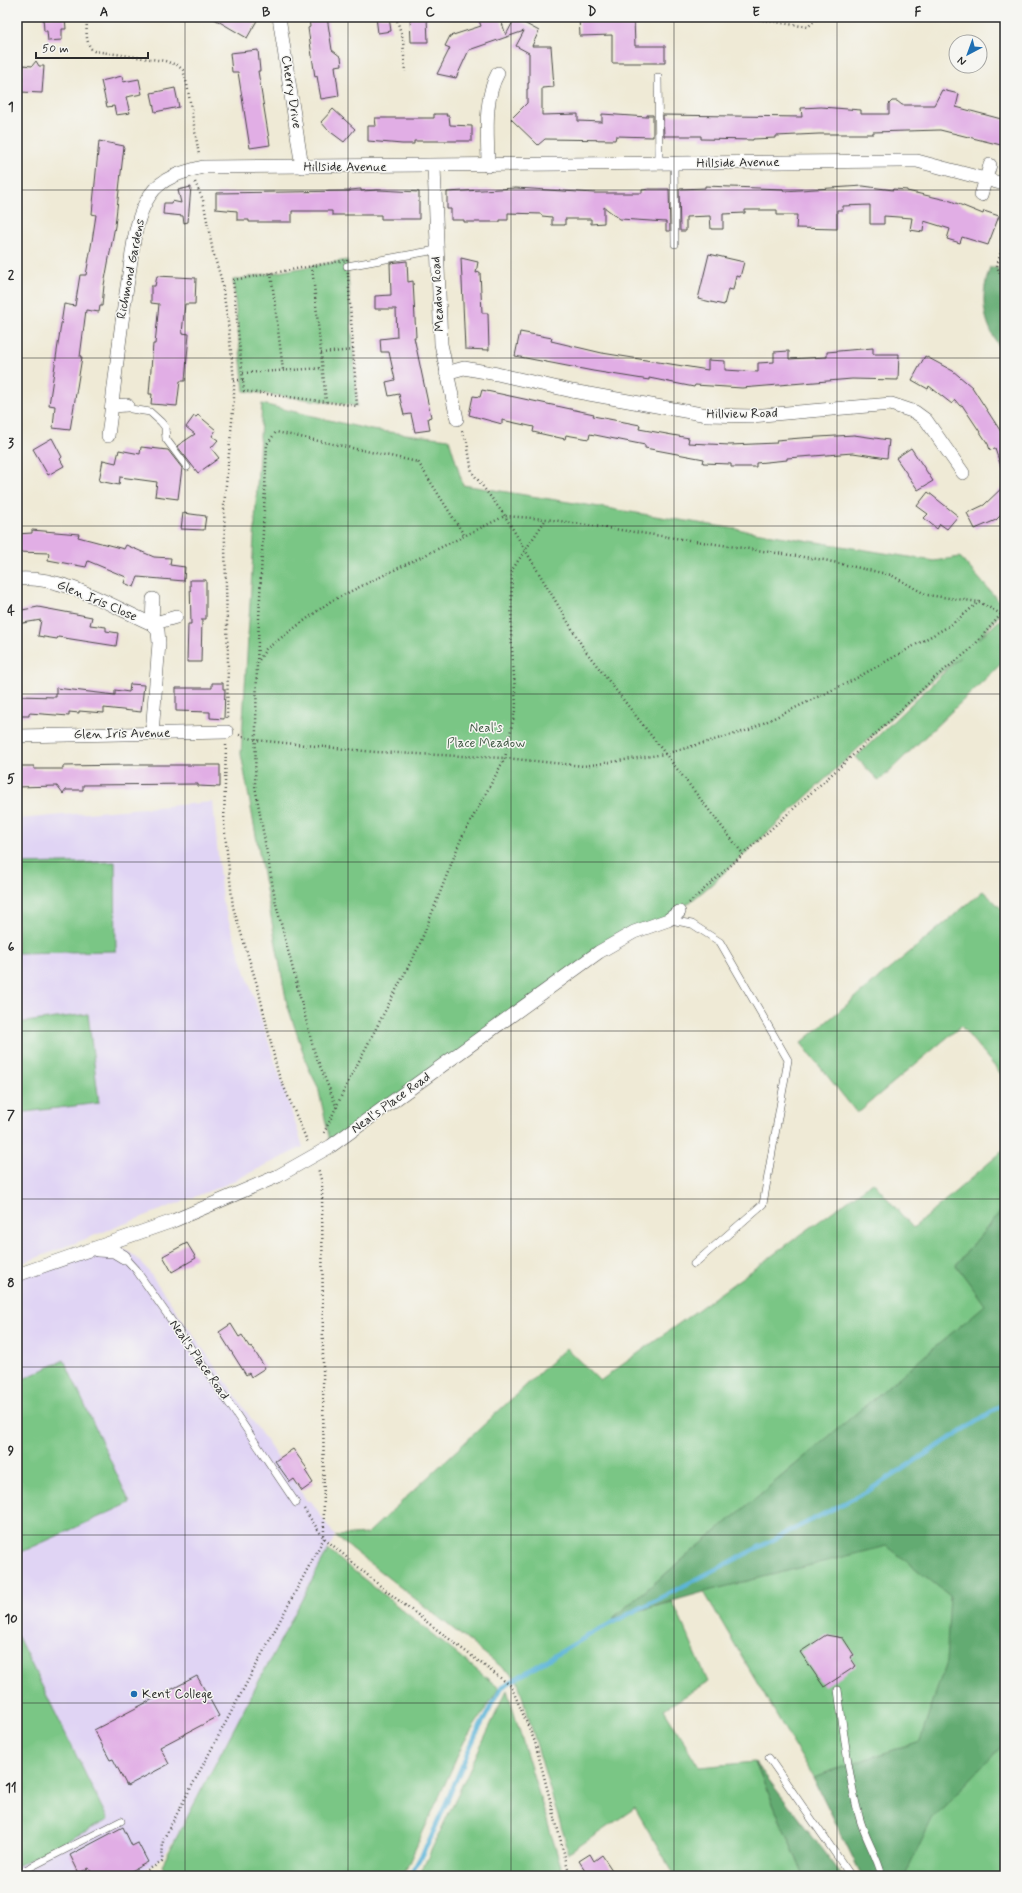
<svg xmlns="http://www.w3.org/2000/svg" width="1022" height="1893" font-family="Mynerve,sans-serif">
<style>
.built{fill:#e0d4f4}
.green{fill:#7ac685;stroke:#527858}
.forest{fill:#63ab72;stroke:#476b4e}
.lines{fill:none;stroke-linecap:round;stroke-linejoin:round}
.stream{stroke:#5ab4d8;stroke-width:4.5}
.building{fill:#e1aee5}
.service-casing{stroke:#484845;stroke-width:8}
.minor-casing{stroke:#484845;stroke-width:14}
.path{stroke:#484845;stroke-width:2.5;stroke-dasharray:1 3;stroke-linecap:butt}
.service{stroke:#fff;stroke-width:7}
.minor{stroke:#fff;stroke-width:13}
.grid{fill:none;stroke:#2b2b2b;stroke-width:1;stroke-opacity:0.55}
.poi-dot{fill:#1f6fb2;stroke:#f6f6f2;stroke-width:1.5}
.labels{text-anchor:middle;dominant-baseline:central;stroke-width:3;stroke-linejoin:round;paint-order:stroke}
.street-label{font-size:13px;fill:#2b2b2b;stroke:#f6f6f2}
.park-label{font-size:13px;fill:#435a46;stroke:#f6f6f2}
.poi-label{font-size:13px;fill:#2b2b2b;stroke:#f6f6f2;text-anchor:start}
.neatline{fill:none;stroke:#2b2b2b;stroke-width:1.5}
.grid-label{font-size:13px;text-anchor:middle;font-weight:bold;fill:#2b2b2b}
</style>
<rect width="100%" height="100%" fill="#f6f6f2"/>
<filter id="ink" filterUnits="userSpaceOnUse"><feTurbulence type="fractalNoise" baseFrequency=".025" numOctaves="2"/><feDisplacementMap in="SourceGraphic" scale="8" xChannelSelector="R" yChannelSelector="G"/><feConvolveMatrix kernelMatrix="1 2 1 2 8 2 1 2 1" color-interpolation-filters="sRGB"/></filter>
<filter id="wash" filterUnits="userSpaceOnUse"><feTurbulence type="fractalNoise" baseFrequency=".012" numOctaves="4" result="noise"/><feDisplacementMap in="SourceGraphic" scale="16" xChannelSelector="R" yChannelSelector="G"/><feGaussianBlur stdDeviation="0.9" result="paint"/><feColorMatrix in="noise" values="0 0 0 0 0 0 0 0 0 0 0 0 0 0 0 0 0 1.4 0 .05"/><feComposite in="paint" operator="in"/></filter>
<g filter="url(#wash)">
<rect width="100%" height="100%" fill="#efead6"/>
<g class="built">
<path d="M213 802 222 900 303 1147 225 1185 23 1263H17V819Z"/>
<path d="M116 1248 125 1250 135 1256 147 1269 229 1386 307 1501H311L335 1536 175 1839 164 1855 136 1876H17V1277Z"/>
</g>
<g class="green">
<path d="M347 260 357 406 244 391 233 280Z"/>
<path d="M262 404 371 430 449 439 463 485 934 561 960 557 1005 608 979 639 1005 615V660L879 781 856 757 960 657 933 679 712 884 668 920 634 932 331 1146 318 1087 308 1067 287 1004 241 754Z"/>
<path d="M115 862 116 951 17 953V864Z"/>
<path d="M983 891 1005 912V1079L961 1026 857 1113 801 1043Z"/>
<path d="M88 1014 99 1103 17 1113V1023Z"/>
<path d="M1005 1149V1206L956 1265 986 1305 614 1617 673 1602 708 1682 664 1709 699 1767 755 1762 804 1876H675L635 1808 569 1853 517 1679 335 1536 367 1534 566 1348 600 1381 873 1182 913 1228Z"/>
<path d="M64 1360 130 1503 17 1554V1382Z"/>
<path d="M1005 1436V1876H862L813 1777 704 1592 897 1523Z"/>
<path d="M328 1550 499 1688 464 1742 403 1876H170L162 1865Z"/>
<path d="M17 1635 108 1820 17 1866Z"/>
<path d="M507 1690 564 1876H419Z"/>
</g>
<g class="forest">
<path d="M990 267H997L1005 285V356C984 324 978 303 990 267Z"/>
<path d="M1005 1206V1743L932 1819 905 1876H862L813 1777 920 1741 946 1662 950 1596 887 1546 704 1592 613 1618 985 1305 956 1265Z"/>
<path d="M755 1762 843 1876H804Z"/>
</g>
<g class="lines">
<path class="stream" d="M410 1876 429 1842 476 1734 502 1687 596 1631 868 1491 1005 1403"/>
</g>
<g id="blocks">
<g class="building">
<path d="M43 17H65L66 29H62V40L48 41 47 31H44Z"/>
<path d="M211 17H259L247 38Z"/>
<path d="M327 17 332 50 341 57 342 65 335 66 339 96 321 99 317 76 315 77 308 28 310 27 309 18Z"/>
<path d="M376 17H389L391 31 378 33Z"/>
<path d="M410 17H427L428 42H411Z"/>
<path d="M478 17H500L506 35 515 18 539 31 532 46H551L554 87 542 88V115L578 114V121L602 122V114L647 117V115H653V137L616 136 615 140 545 139 538 145 511 119 527 103V89H528V83H529V53L516 46 524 31 469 50 456 78 437 74 450 48 445 46 450 36 481 26Z"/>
<path d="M634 17 635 46H665V63H612V35L580 36 579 18Z"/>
<path d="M258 50 260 71H258L270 145 250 148 238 72H232L230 53Z"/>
<path d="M36 61 39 66H44L42 93 21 92 23 65 32 66Z"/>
<path d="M122 76 123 82 139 79 142 94 126 97 130 113 116 115 114 106 107 107 101 81Z"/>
<path d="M175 88 179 107 155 112 151 93Z"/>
<path d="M942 90 959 94 956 107 1005 120V146L940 130 873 132V134H819L776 136V138L753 139V140L701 139V136H664L663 115 802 117 801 108 821 107 861 110V114H889V104L892 101H897L902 105H934Z"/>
<path d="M333 109 355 129 344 142 328 130 321 122Z"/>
<path d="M434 114H447L446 116H449L450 125 472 126V141H414V144H402L368 141V126H376L375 118H434Z"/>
<path d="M99 141 124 146 115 226 104 285 102 306H100L99 312 86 310 80 357H82L70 430 53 428 55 406 49 405 64 304 75 306 80 275H86L92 241 96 215 92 214Z"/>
<path d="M705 186 783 189 784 191 863 186 893 190V189L907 190V191L951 201 983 214 984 211 999 216 988 245 962 237 960 243 947 239 950 229 924 221 923 232 910 230 912 218 884 216V224H870V205L843 206V210H837V229L796 228 797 215H777V210H745V213L723 214V229H711L710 216 686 217V231H680L679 189 705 188Z"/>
<path d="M191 187 188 222 184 223 183 216 163 214 164 203H171L172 201 181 203 178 190Z"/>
<path d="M516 188 594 193H642V190L649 189H669L670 231H666V222L620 219 604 207V223L591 224V219H565V225H552V217L542 216 541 214 508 213V220H500V222H464V220H451V209H447V192Z"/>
<path d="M361 189V191L378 190 419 192V219H381V215H332V211H292V222H249V220H237V211L216 209V193L350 191V190Z"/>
<path d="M709 254 744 262 740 277 736 276 733 290 728 289 724 305 698 299Z"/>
<path d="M461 258 478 262 476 273 480 272 482 313H488L489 350 465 349Z"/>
<path d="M407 261 408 282 413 281 416 337H414L431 417 428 418 430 430 415 432 411 414 404 415 399 394 389 396 386 382 395 380 389 352H381L380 339 397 337 396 309H375V296L391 295 390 263Z"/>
<path d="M157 276 196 278 195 304H185L182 333 189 334 185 381H180L177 406 151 404 152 394H149L153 344H155L159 304 151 303V286H155Z"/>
<path d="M520 332 552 338 551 341 602 353 708 370V360L725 361V370L758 372V363L774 362V352L789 351V359L827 357V352L873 348V354H899L898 380 852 379 742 388 695 385 694 387 649 378V380L593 371 515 356Z"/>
<path d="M925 356 953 371 972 387 1005 438V472H1003L995 449 990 450 988 444 962 405 960 406 955 400 952 404 929 386 928 389 912 380Z"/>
<path d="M482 390 594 414 593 416 640 425 639 429 689 438 688 443 730 445 777 443 776 440 801 438 854 435 889 440 887 458 853 453 787 458V460L756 463V467H731V464L703 463 704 459 645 448V445L590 434 589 439 566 435 565 439 533 432 534 427 502 420V424L469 415 473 396 480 397Z"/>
<path d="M198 415 216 430 212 436 218 440 211 448 219 458 198 473 177 446 195 434 186 427 194 416 196 417Z"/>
<path d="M52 438 62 457 60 459 64 466 48 475 33 449Z"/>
<path d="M141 447 168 450 182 468 178 499 155 496 157 482 120 477 119 485 99 481 103 460 116 463 119 450 140 454Z"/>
<path d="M911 448 933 481 918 490 896 458Z"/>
<path d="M1005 485V511L996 520 975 529 967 513 984 505Z"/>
<path d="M928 492 958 516 947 529 940 524 937 529 924 518 928 514 917 506Z"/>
<path d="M183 513 206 516 204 530 181 529Z"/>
<path d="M32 530 79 534 78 537 124 549 126 545 154 557 171 558 170 565 185 567 184 581 138 577 134 587 124 583 126 577 88 561 86 567 48 560 49 553 17 552V534L32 533Z"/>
<path d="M190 580H206V619H202L201 662H187L188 624H191Z"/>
<path d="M38 607 92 617 90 625 106 627V631L118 633 116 646 58 637 57 639 38 636 41 620 17 624V611Z"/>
<path d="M212 683H223V689H225L224 719 210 718V712L176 711V688H212Z"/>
<path d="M130 684 144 685 141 712 104 708V713L79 711V713L69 712V716L29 713V716H17V696L56 697V688L115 695V690L129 692Z"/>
<path d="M128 765H220V787L198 786V784L83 785V790H66L63 794 57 786 17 787V766H34V769H63V766Z"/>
<path d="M187 1243 196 1258 172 1272 163 1256Z"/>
<path d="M231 1324 239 1337 242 1335 250 1348 252 1347 265 1368 251 1377 249 1373 246 1375 219 1332Z"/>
<path d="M293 1449 308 1470 306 1472 313 1483 302 1491 294 1479 290 1482 275 1461Z"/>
<path d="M826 1635 843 1638 854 1655 850 1657 856 1666 824 1687 800 1652Z"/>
<path d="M197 1676 219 1716 160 1747 169 1764 127 1786 113 1759 110 1760 94 1730Z"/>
<path d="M123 1827 132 1846 138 1843 148 1862 122 1876H93L89 1868 79 1873 70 1855Z"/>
<path d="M590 1854 594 1861 602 1855 616 1876H589L579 1861Z"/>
</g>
</g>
</g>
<g filter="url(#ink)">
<use href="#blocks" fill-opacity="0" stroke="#484845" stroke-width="1"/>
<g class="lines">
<defs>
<g id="service">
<path d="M658 77 659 164"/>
<path d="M674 164 675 244"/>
<path d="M347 266 436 250"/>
<path d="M127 405 131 409 150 412 161 422 165 427 166 439 187 467"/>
<path d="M670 920 692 924 720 942 788 1060 763 1204 694 1264"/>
<path d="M124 1257 136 1270 218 1387 296 1503"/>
<path d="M838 1690C844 1732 848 1775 859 1816 864 1837 877 1855 882 1876"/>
<path d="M769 1758 851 1876"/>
<path d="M17 1874 121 1821"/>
</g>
<g id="minor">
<path d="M279 17 302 167"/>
<path d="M434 166 441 344 457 419"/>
<path d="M488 166C488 136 483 100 498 73"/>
<path d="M981 195 990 165"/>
<path d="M446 373 464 368 497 374 572 391 707 415 752 416 891 404 915 412 926 420 963 473"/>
<path d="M112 406 127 405"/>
<path d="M108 436C115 382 120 328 129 274 133 248 135 217 150 195 162 177 183 172 203 167L903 161H917L1000 183"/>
<path d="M17 579C63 575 111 606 152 624L158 631 159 643 152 734"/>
<path d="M153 599 152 624 176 617"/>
<path d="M17 736 227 732"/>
<path d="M97 1250 114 1251 124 1257"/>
<path d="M17 1275 173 1221 278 1176 331 1146 599 952 634 932 668 920 679 912"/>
</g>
</defs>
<use href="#service" class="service-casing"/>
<use href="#minor" class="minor-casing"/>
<g class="path">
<path d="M87 17C87 28 84 44 94 51L165 61 177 65 183 70 187 84 199 155"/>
<path d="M396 17 403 39 405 72"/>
<path d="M743 17 808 27 818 17"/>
<path d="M195 182 203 200 213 252 221 278 228 322 234 380V400L224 506 228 663 227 720"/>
<path d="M1005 234 997 267 1005 285"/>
<path d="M347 260 357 406 244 391 233 280Z"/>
<path d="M312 266 326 402"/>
<path d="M271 273 283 370"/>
<path d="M321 353 353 350"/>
<path d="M243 373 322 368"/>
<path d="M234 380H243"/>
<path d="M462 431 467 442 472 472 505 516 584 649 743 854"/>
<path d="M257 663 267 444 276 432 418 462 464 535"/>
<path d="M239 735 256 740 375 752 505 758 584 766 665 754 749 730 853 680 951 625 979 602 1001 614"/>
<path d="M226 745 224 824 233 907 258 988 278 1073 308 1143"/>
<path d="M689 903 862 747 933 679 971 649 1005 610"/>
<path d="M337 1108 314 1051 276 904 255 786 257 663 266 649 331 601 505 516 546 519 824 560 891 575 927 595 979 602"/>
<path d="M324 1133 348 1082 419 946 461 839 505 758 516 706 511 634 512 570 546 519"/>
<path d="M304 1509 323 1537 385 1590 511 1686 535 1742 570 1876"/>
<path d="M137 1876 162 1862 163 1840 324 1538 322 1183 318 1168"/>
</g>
<use href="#service" class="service"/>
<use href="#minor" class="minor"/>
</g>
</g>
<path class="grid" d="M185 17V1876M348 17V1876M511 17V1876M674 17V1876M837 17V1876M17 190H1005M17 358H1005M17 526H1005M17 694H1005M17 862H1005M17 1031H1005M17 1199H1005M17 1367H1005M17 1535H1005M17 1703H1005"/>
<circle class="poi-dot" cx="134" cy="1694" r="4"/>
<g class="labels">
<g class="street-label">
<text transform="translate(291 92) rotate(81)">Cherry Drive</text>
<text transform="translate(738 163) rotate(-1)">Hillside Avenue</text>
<text x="345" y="167">Hillside Avenue</text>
<text transform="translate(131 269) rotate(-79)">Richmond Gardens</text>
<text transform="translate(438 294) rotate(-93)">Meadow Road</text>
<text transform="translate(742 414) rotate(-1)">Hillview Road</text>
<text transform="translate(97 601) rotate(23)">Glen Iris Close</text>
<text transform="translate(122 734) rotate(-1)">Glen Iris Avenue</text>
<text transform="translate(391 1103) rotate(-36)">Neal's Place Road</text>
<text transform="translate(199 1360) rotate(55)">Neal's Place Road</text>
</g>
<g class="park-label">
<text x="486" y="728">Neal's<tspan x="486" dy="15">Place Meadow</tspan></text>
</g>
<g class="poi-label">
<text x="142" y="1694">Kent College</text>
</g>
</g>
<rect width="1022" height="1893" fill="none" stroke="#f6f6f2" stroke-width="44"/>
<g transform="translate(968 54) rotate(221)"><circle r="19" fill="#f6f6f2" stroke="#a5a5a2"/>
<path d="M0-3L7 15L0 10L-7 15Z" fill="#1f6fb2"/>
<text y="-6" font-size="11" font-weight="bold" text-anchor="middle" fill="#2b2b2b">N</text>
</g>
<path d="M36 52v6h112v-6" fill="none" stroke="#2b2b2b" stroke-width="2"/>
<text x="42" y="52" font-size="12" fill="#2b2b2b" stroke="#f6f6f2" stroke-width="3" paint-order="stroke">50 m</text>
<rect x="22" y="22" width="978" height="1849" class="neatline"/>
<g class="grid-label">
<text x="104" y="16">A</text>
<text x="266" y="16">B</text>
<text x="430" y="16">C</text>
<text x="592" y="16">D</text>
<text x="756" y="16">E</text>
<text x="918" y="16">F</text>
<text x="11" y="111">1</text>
<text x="11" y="279">2</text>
<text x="11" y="447">3</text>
<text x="11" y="615">4</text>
<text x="11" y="783">5</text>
<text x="11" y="951">6</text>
<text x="11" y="1119">7</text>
<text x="11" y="1287">8</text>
<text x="11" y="1455">9</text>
<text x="11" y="1623">10</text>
<text x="11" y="1792">11</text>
</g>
</svg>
